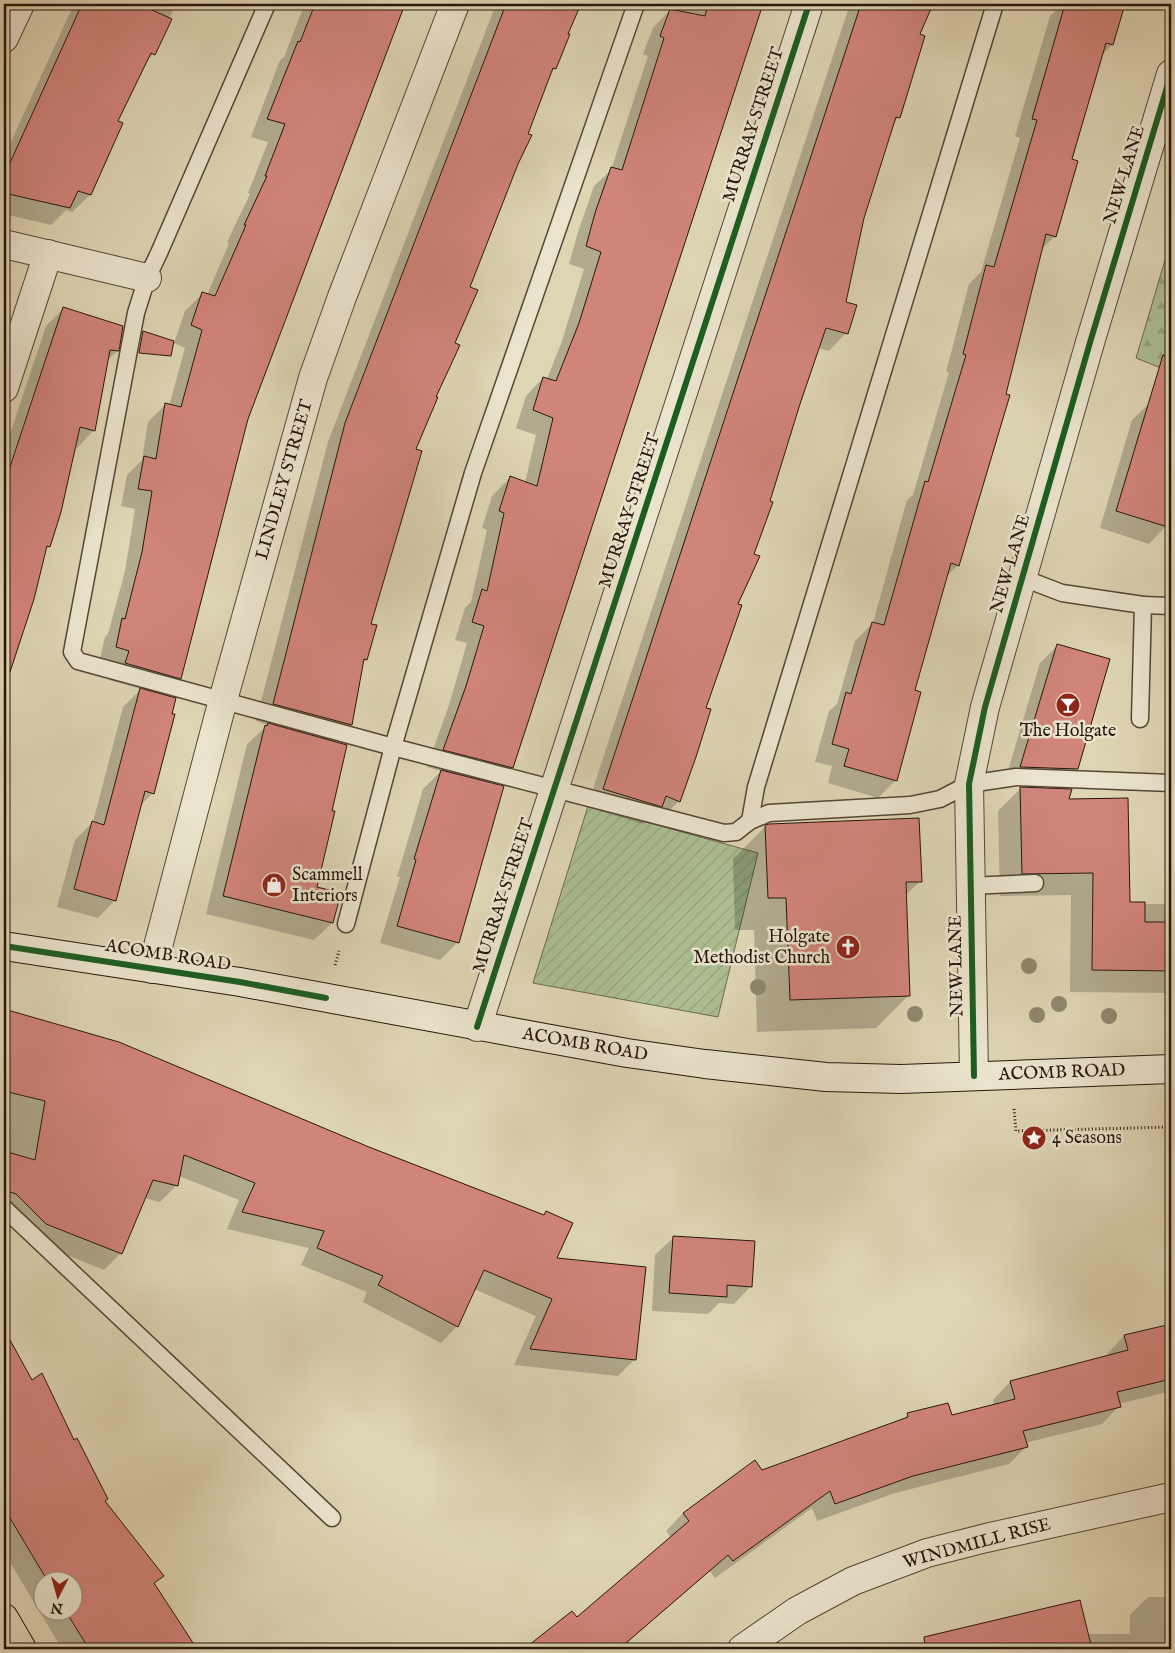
<svg xmlns="http://www.w3.org/2000/svg" width="1175" height="1653" font-family="'IM FELL English',serif">
<style>
.forest{fill:url(#forest-firs);stroke:#6a6a4e}
.garden{fill:url(#garden-furrows);stroke:#6a6a4e}
.shadow{fill:#0003;fill-rule:evenodd}
.building{fill:#d1847a;stroke:#27160c}
.lines{fill:none;stroke-linecap:round;stroke-linejoin:round}
.lane-casing{stroke:#554636;stroke-width:19}
.street-casing{stroke:#554636;stroke-width:30}
.secondary-casing{stroke:#27160c;stroke-width:30}
.primary-casing{stroke:#27160c;stroke-width:30}
.path{stroke:#27160c;stroke-width:3;stroke-dasharray:1 2.5;stroke-linecap:butt}
.lane{stroke:#eae4ce;stroke-width:16}
.street{stroke:#eae4ce;stroke-width:28}
.secondary{stroke:#eae4ce;stroke-width:28}
.primary{stroke:#ded5b3;stroke-width:28}
.cycleway-casing{stroke:#eae4ce;stroke-width:9}
.cycleway{stroke:#1b5e20;stroke-width:6}
.tree{fill:#8f876d}
.labels{text-anchor:middle;dominant-baseline:central;stroke-width:5;stroke-linejoin:round;paint-order:stroke}
.street-label{font-size:18px;fill:#27160c;stroke:#eae4ce}
.poi-label{font-size:18px;fill:#27160c;stroke:#eae4ce;text-anchor:start}
</style>
<defs>
<pattern id="forest-firs" width="22" height="20" patternUnits="userSpaceOnUse" patternTransform="scale(1.25)"><rect width="22" height="20" fill="#acbe91"/><path d="M5 1l3.5 6h-7zM16 11l3.5 6h-7z" fill="#94a37c"/></pattern>
<pattern id="garden-furrows" width="10" height="10" patternUnits="userSpaceOnUse" patternTransform="scale(1.25)"><rect width="10" height="10" fill="#acbe91"/><path d="M-1 1l2-2M0 10L10 0M9 11l2-2" fill="none" stroke="#94a37c"/></pattern>
</defs>
<rect width="100%" height="100%" fill="#ded5b3"/>
<filter id="stains"><feTurbulence type="fractalNoise" baseFrequency=".004" numOctaves="4"/><feColorMatrix values="0 0 0 0 .2 0 0 0 0 .09 0 0 0 0 .02 0 0 0 .5 -.17"/></filter>
<radialGradient id="worn" r=".72"><stop offset=".6" stop-color="#630" stop-opacity="0"/><stop offset="1" stop-color="#630" stop-opacity=".3"/></radialGradient>
<path class="forest" d="M1171 240V372L1136 358Z"/>
<path class="garden" d="M588 806 758 853 718 1017 533 983Z"/>
<g class="shadow">
<path d="M74 4H176L153 54 146 62 117 122 121 123 90 195 72 212 66 210 51 225 4 214V157Z"/>
<path d="M309 4H404L247 419 180 678 163 696 153 793 140 806 115 900 98 918 57 907 75 840 93 822 123 707 141 689 108 680 113 668 99 664 105 637 108 634 125 571 135 509 121 506 127 475 142 460 148 422 165 405 169 406 185 348 174 343 185 311 203 293 207 295 229 243 227 242 250 194 248 193 268 142 251 137 280 60 284 57 302 11Z"/>
<path d="M496 4H579L566 34 555 68 550 74 468 288 453 344 414 450 369 625 366 659 362 664 351 725 333 742 315 888 339 894 332 923 314 940 206 914 247 744 268 725 256 721 328 442Z"/>
<path d="M672 4H762L512 767 494 785 503 787 457 943 440 960 380 943 400 877H397L423 789 441 771 427 767 449 705 467 643 455 640 465 608 471 602 487 530 482 528 492 496 510 478 525 483 536 435 516 428 526 396 543 378 547 379 562 341 584 269 569 264 578 232 594 186 611 170 648 56 643 54 653 28 670 10Z"/>
<path d="M850 4H931L919 35 899 117 893 124 863 218 845 303 846 333 829 351 817 348 736 604 679 801 661 819 652 815 643 824 587 807Z"/>
<path d="M1063 4H1124L1112 45 1102 55 1071 160 1055 236 1041 250 958 565 946 577 913 691 896 780 878 798 828 783 832 766 815 762 829 711 837 704 855 641 873 623 907 500 913 495 949 372H946L969 284 981 272 1020 138 1015 136 1050 16Z"/>
<path d="M63 309 118 350 107 361 94 430 77 448 74 447 49 546 45 550 33 599 4 689V452L46 326Z"/>
<path d="M1150 403 1171 409V509L1166 526 1149 544 1100 528 1132 420Z"/>
<path d="M1058 645 1076 769 1059 786 1004 784 1040 663Z"/>
<path d="M1021 788 1067 801 1128 904H1171V993L1070 992 1071 895 1000 896 998 811Z"/>
<path d="M766 826 920 881 905 896 909 995 876 1028 757 1032 754 930H735L733 859Z"/>
<path d="M4 1010 119 1043 368 1148 543 1216 546 1213 556 1259 635 1359 618 1376 514 1365 536 1316 474 1289 457 1326 441 1343 363 1302 367 1292 301 1265 309 1248 227 1229 239 1200 179 1176 177 1185 160 1202 144 1198 121 1253 104 1270 29 1240 4 1215Z"/>
<path d="M673 1238 751 1286 734 1304 719 1303 708 1314 652 1311 655 1255Z"/>
<path d="M1171 1325V1391L1118 1404 1119 1406 1102 1424 1025 1443 1026 1447 1009 1464 895 1493 817 1521 812 1508 715 1578 710 1571 628 1642 630 1645 626 1649H527L577 1619 671 1538 666 1531 683 1513 762 1472 901 1422 908 1414 951 1417 994 1406 993 1400 1010 1382 1108 1357 1107 1354 1124 1336Z"/>
<path d="M4 1330 31 1382 104 1501 163 1576 153 1585 194 1649H62L4 1552ZM42 1580H72V1610H42Z"/>
<path d="M1148 1597H1171V1649H918L995 1621 1087 1634H1130V1615Z"/>
</g>
<g class="building">
<path d="M82 4H139L172 19 155 55 151 53 118 121 123 123 91 195 78 191 70 208 4 193V176Z"/>
<path d="M315 4H405L248 419 181 679 125 663 129 651 116 647 122 618 125 619 142 552 152 491 138 489 144 456 156 459 165 403 181 407 202 330 191 325 202 292 215 296 246 225H244L267 176H265L285 124 267 119 298 41 300 42Z"/>
<path d="M506 4H581L568 34H570L556 69 553 68 528 134 532 135 518 164 470 287 478 290 455 343 460 345 436 397H438L416 449 422 451 371 624 377 625 367 660 364 659 352 725 273 704 345 423Z"/>
<path d="M708 4H763L513 768 443 750 466 686 484 626 472 622 482 589 487 591 504 513 499 511 510 476 537 486 553 418 533 410 543 377 556 381 579 323 601 252 586 246 595 213 611 167 622 170 664 38 660 36 670 9 705 16Z"/>
<path d="M861 4H933L920 34 925 36 900 118 896 117 864 218 846 302 857 305 848 334 826 328 800 404 770 501 773 502 754 554 760 556 738 604 742 605 706 708 711 709 696 757 680 802 666 796 662 807 603 789Z"/>
<path d="M1065 4H1125L1113 45 1106 43 1072 159 1078 161 1056 237 1046 234 1006 394 1010 395 959 566 951 563 915 690 921 692 897 781 844 766 849 749 832 744 846 692 851 694 872 622 884 625 925 481 928 482 966 355 963 354 986 265 994 267 1037 120 1032 119Z"/>
<path d="M63 307 123 326 119 351 110 350 95 431 80 427 61 512 50 547 47 546 34 599 10 672 4 671V485Z"/>
<path d="M143 331 174 341 171 356 139 353Z"/>
<path d="M1163 355 1171 357V528L1116 511Z"/>
<path d="M1057 644 1110 659 1078 769 1020 767Z"/>
<path d="M140 688 176 698 172 714H175L154 794 145 791 116 901 74 889 92 821 104 825Z"/>
<path d="M268 723 347 745 332 811H335L317 887 341 893 333 923 223 896 265 725 267 726Z"/>
<path d="M441 770 504 786 459 943 397 926 416 860 414 859Z"/>
<path d="M1020 787 1072 789 1069 799 1128 798 1130 902H1145V922H1171V971L1092 970 1093 873 1022 874Z"/>
<path d="M919 818 922 882H906L910 996 790 1000 786 898H768L765 825 769 824Z"/>
<path d="M4 1009 119 1042 369 1147 544 1215 546 1211 573 1223 557 1258 646 1267 636 1360 530 1349 552 1299 484 1270 458 1327 378 1285 383 1276 317 1248 324 1231 242 1212 255 1183 184 1155 178 1186 153 1180 122 1254 46 1224 16 1194 4 1190V1151L35 1160 45 1101 4 1091Z"/>
<path d="M673 1236 755 1241 752 1287 727 1285V1297L669 1293Z"/>
<path d="M1171 1324V1379L1117 1392 1121 1407 1023 1431 1028 1447 913 1476 835 1504 830 1491 733 1561 728 1555 619 1649H524L572 1611 577 1617 689 1521 683 1513 755 1460 762 1470 908 1417 907 1413 948 1403 952 1415 1015 1399 1010 1381 1128 1350 1124 1335Z"/>
<path d="M4 1329 32 1380 42 1373 74 1440 77 1438 108 1499 105 1501 164 1576 154 1583 197 1649H89L65 1610H72V1580H47L4 1508Z"/>
<path d="M1080 1600 1092 1649H925L924 1637Z"/>
</g>
<g class="lines">
<defs>
<g id="lane">
<path d="M267 4 159 253 147 278 136 313 72 652 78 661 393 747 724 833 736 832 750 821 769 813 910 805 940 799 969 784 1016 777 1171 783"/>
<path d="M1023 578 1062 593 1143 605 1140 719"/>
<path d="M1143 605 1171 606"/>
<path d="M750 821 756 787 995 4"/>
<path d="M970 886 1035 883"/>
<path d="M346 924 393 747 473 473 636 4"/>
<path d="M4 1208 332 1518"/>
</g>
<g id="street">
<path d="M4 38 20 4"/>
<path d="M4 244 147 278"/>
<path d="M4 388 48 254"/>
<path d="M152 969 223 700 313 378 342 297 455 4"/>
<path d="M477 1027 809 4"/>
<path d="M974 1076 969 784 985 707 1091 339 1171 74"/>
<path d="M742 1649 797 1611 853 1581 927 1553 986 1538 1171 1497"/>
</g>
<path id="secondary" d="M4 946 240 982 627 1053 705 1064 826 1077 901 1079 1171 1069"/>
<path id="primary" d="M4 1618 22 1649"/>
</defs>
<use href="#lane" class="lane-casing"/>
<use href="#street" class="street-casing"/>
<use href="#secondary" class="secondary-casing"/>
<use href="#primary" class="primary-casing"/>
<g class="path">
<path d="M335 965 339 951"/>
<path d="M1014 1109 1016 1131 1171 1127"/>
</g>
<use href="#lane" class="lane"/>
<use href="#street" class="street"/>
<use href="#secondary" class="secondary"/>
<use href="#primary" class="primary"/>
<defs>
<g id="cycleway">
<path d="M4 946 240 982 326 998"/>
<path d="M477 1027 809 4"/>
<path d="M974 1076 969 784 985 707 1091 339 1171 74"/>
</g>
</defs>
<use href="#cycleway" class="cycleway-casing"/>
<use href="#cycleway" class="cycleway"/>
</g>
<g class="tree">
<circle cx="1029" cy="966" r="8"/>
<circle cx="758" cy="987" r="8"/>
<circle cx="1059" cy="1004" r="8"/>
<circle cx="915" cy="1014" r="8"/>
<circle cx="1037" cy="1015" r="8"/>
<circle cx="1109" cy="1016" r="8"/>
</g>
<defs>
<symbol id="bar-disc" viewBox="-11 -11 22 22"><circle r="9.5" fill="#8f2418" stroke="#eae4ce"/><path d="M-6-5H6L.8 .8V4.5H3.5V6h-7V4.5H-.8V.8Z" fill="#fff"/></symbol>
<symbol id="shop-disc" viewBox="-11 -11 22 22"><circle r="9.5" fill="#8f2418" stroke="#eae4ce"/><path d="M-5-2.5h2.3a2.7 3.5 0 0 1 5.4 0H5L5.5 6h-11ZM-1.5-2.5h3a1.5 2.3 0 0 0-3 0Z" fill="#fff"/></symbol>
<symbol id="church-disc" viewBox="-11 -11 22 22"><circle r="9.5" fill="#8f2418" stroke="#eae4ce"/><path d="M-1.2-6h2.4v3.5h3.3v2.4h-3.3V6h-2.4V-.1h-3.3v-2.4h3.3Z" fill="#fff"/></symbol>
<symbol id="sight-disc" viewBox="-11 -11 22 22"><circle r="9.5" fill="#8f2418" stroke="#eae4ce"/><path d="M0-6L1.8-2.2L6-1.7L2.9 1.2L3.7 5.4L0 3.3L-3.7 5.4L-2.9 1.2L-6-1.7L-1.8-2.2Z" fill="#fff"/></symbol>
</defs>
<g fill-rule="evenodd">
<use href="#bar-disc" x="1054" y="691" width="28" height="28"/>
<use href="#shop-disc" x="260" y="871" width="28" height="28"/>
<use href="#church-disc" x="834" y="933" width="28" height="28"/>
<use href="#sight-disc" x="1020" y="1124" width="28" height="28"/>
</g>
<g class="labels">
<g class="street-label">
<text transform="translate(754 125) rotate(-72)">MURRAY STREET</text>
<text transform="translate(1125 175) rotate(-73)">NEW LANE</text>
<text transform="translate(285 480) rotate(-74)">LINDLEY STREET</text>
<text transform="translate(630 511) rotate(-72)">MURRAY STREET</text>
<text transform="translate(1011 564) rotate(-74)">NEW LANE</text>
<text transform="translate(504 896) rotate(-72)">MURRAY STREET</text>
<text transform="translate(168 956) rotate(9)">ACOMB ROAD</text>
<text transform="translate(957 966) rotate(-91)">NEW LANE</text>
<text transform="translate(585 1045) rotate(10)">ACOMB ROAD</text>
<text transform="translate(1062 1073) rotate(-2)">ACOMB ROAD</text>
<text transform="translate(977 1544) rotate(-15)">WINDMILL RISE</text>
</g>
<g class="poi-label">
<text x="1068" y="731" text-anchor="middle">The Holgate</text>
<text x="292" y="875">Scammell<tspan x="292" dy="21">Interiors</tspan></text>
<text x="830" y="937" text-anchor="end">Holgate<tspan x="830" dy="21">Methodist Church</tspan></text>
<text x="1052" y="1138">4 Seasons</text>
</g>
</g>
<rect width="1175" height="1653" fill="none" stroke="#ded5b3" stroke-width="20"/>
<rect x="5" y="5" width="1165" height="1643" fill="none" stroke="#27160c" stroke-width="2.5"/>
<rect x="10" y="10" width="1155" height="1633" fill="none" stroke="#27160c"/>
<g transform="translate(58 1596) rotate(186)"><circle r="24" fill="#eae4ce" stroke="#9c9280"/>
<path d="M0-4L9 19L0 12L-9 19Z" fill="#8f2418"/>
<text y="-8" font-size="14" font-weight="bold" text-anchor="middle" fill="#27160c">N</text>
</g>
<rect width="100%" height="100%" filter="url(#stains)"/>
<rect width="100%" height="100%" fill="url(#worn)"/>
</svg>
